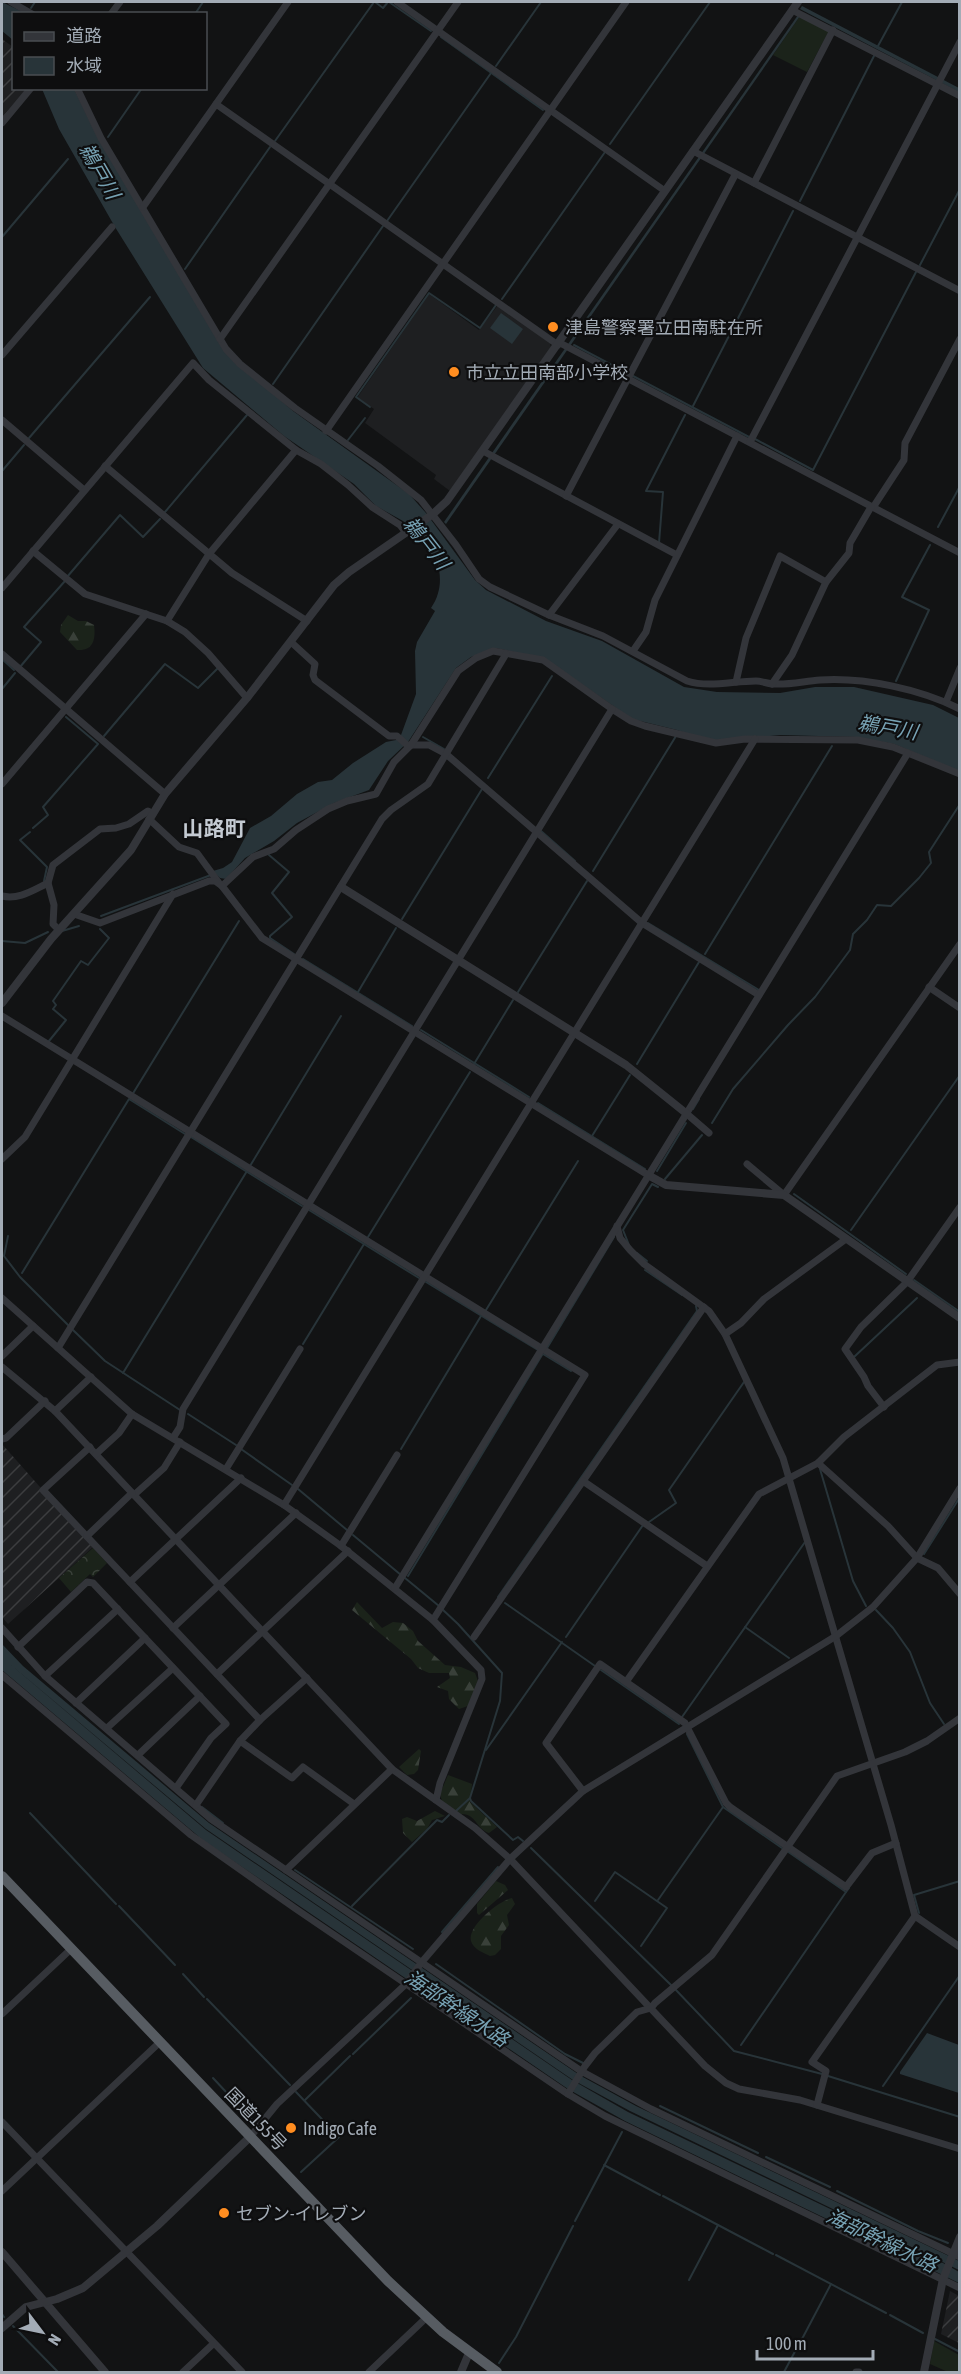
<svg xmlns="http://www.w3.org/2000/svg" width="961" height="2374" font-family="'Asap Condensed','Noto Sans JP',sans-serif">
<style>
.built{fill:#1e1f21}
.industrial{fill:url(#industrial-furrows)}
.grass{fill:#1b231a}
.forest{fill:url(#forest-firs)}
.park{fill:url(#park-crowns)}
.water{fill:#283439}
.lines{fill:none;stroke-linecap:round;stroke-linejoin:round}
.stream{stroke:#283439;stroke-width:2}
.minor{stroke:#33353a;stroke-width:7}
.tertiary{stroke:#33353a;stroke-width:8}
.trunk{stroke:#575c62;stroke-width:10}
.poi-dot{fill:#ff8d20;stroke:#0e0e0f;stroke-width:2}
.labels{text-anchor:middle;dominant-baseline:central;stroke-width:4.5;stroke-linejoin:round;paint-order:stroke}
.poi-label{font-size:18px;fill:#a3acb6;stroke:#0e0e0f;text-anchor:start}
.street-label{font-size:18px;fill:#a3acb6;stroke:#0e0e0f}
.water-label{font-size:20px;font-style:italic;fill:#77a2b4;stroke:#0e0e0f}
.quarter-label{font-size:21px;font-weight:bold;fill:#c4cad2;stroke:#0e0e0f}
</style>
<defs>
<pattern id="industrial-furrows" width="10" height="10" patternUnits="userSpaceOnUse" patternTransform="scale(1.5)"><rect width="10" height="10" fill="#1e1f21"/><path d="M-1 1l2-2M0 10L10 0M9 11l2-2" fill="none" stroke="#3c3d3f"/></pattern>
<pattern id="forest-firs" width="22" height="20" patternUnits="userSpaceOnUse" patternTransform="scale(1.5)"><rect width="22" height="20" fill="#1b231a"/><path d="M5 1l3.5 6h-7zM16 11l3.5 6h-7z" fill="#394039"/></pattern>
<pattern id="park-crowns" width="20" height="18" patternUnits="userSpaceOnUse" patternTransform="scale(1.5)"><rect width="20" height="18" fill="#1b231a"/><path d="M2 6a3 3 0 1 1 6 0M12 15a3 3 0 1 1 6 0" fill="none" stroke="#394039"/></pattern>
</defs>
<rect width="100%" height="100%" fill="#121314"/>
<path class="built" d="M429 294 479 330 498 305 550 343 551 347 450 491 434 479 436 475 365 423 374 409 357 398Z"/>
<g class="industrial">
<path d="M2 39 13 47 14 88 28 89 2 120Z"/>
<path d="M2 1444 93 1547 8 1624 2 1617Z"/>
<path d="M950 2291 959 2296V2343L941 2334Z"/>
</g>
<g class="grass">
<path d="M800 16 829 31 807 72 773 55Z"/>
<path d="M934 2341 959 2355V2372H948L930 2364Z"/>
</g>
<g class="forest">
<path d="M68 615 78 621H86L94 625C96 640 93 651 77 650L60 632 61 625Z"/>
<path d="M357 1602 382 1628 393 1622 403 1623 413 1631 418 1641 445 1665 461 1667 475 1673 478 1681 468 1706 459 1709 449 1699 448 1691 437 1687 450 1678 449 1673H429L418 1668 411 1659 352 1610Z"/>
<path d="M419 1749 421 1751 418 1770 414 1774 407 1775 399 1767Z"/>
<path d="M448 1775 472 1784 470 1802 497 1827 489 1833C476 1829 476 1813 461 1814L442 1801 440 1794Z"/>
<path d="M435 1811 445 1816 432 1820 427 1829 412 1842 403 1833 402 1819 407 1817 417 1821Z"/>
<path d="M496 1881 505 1885 508 1890 479 1915 477 1913V1904Z"/>
<path d="M512 1898 515 1904 507 1915 509 1925 501 1936V1949L495 1955 490 1956C484 1953 473 1949 471 1941 467 1926 500 1900 512 1898Z"/>
</g>
<path class="park" d="M93 1548 107 1563 93 1577 90 1574 71 1592 59 1578Z"/>
<g class="water">
<path d="M2 2 25 13 14 14 13 40 2 31Z"/>
<path d="M802 6 959 88V92L800 9Z"/>
<path d="M798 15 800 16 446 524 444 522 492 453Z"/>
<path d="M42 89H74L99 140 224 351 293 411 409 494 426 513 475 580 486 590 546 621 602 641 684 687 717 692 780 693 815 687H854L933 705 959 718V771L894 744 856 737 780 735 717 741 697 737 677 730 632 719 544 658 495 648 471 657 456 668 408 742 388 761 369 790 334 803 297 823 274 841 245 858 226 879 220 878 213 871 223 868 232 862 250 828 271 816 297 794 318 782 332 780 353 763 386 742 396 740 401 735 416 694 415 651 417 642 435 611 431 608C441 593 442 578 437 561L403 521 376 506 354 484 284 436 203 368 115 227 59 129Z"/>
<path d="M501 313 523 329 512 344 490 328Z"/>
<path d="M2 1644 23 1666 209 1823 581 2076 636 2106 951 2257 959 2261V2270L630 2111 573 2080 206 1829 10 1664 206 1830 572 2080 628 2112 947 2265 959 2272V2283L625 2121 568 2089 204 1841 2 1670Z"/>
<path d="M927 2033 959 2045V2093L900 2074V2072Z"/>
</g>
<g class="lines">
<g class="stream">
<path d="M375 2 383 8 388 2"/>
<path d="M389 2 431 31"/>
<path d="M31 8 35 2"/>
<path d="M195 14 203 2"/>
<path d="M441 37 543 110"/>
<path d="M878 46 902 2"/>
<path d="M496 66 541 2"/>
<path d="M108 137 142 88"/>
<path d="M275 141 374 2"/>
<path d="M610 144 710 2"/>
<path d="M800 201 875 54"/>
<path d="M387 221 491 73"/>
<path d="M2 237 68 159"/>
<path d="M920 265 960 189"/>
<path d="M185 269 270 147"/>
<path d="M502 299 605 152"/>
<path d="M574 345 627 373"/>
<path d="M633 376 749 437"/>
<path d="M273 384 383 226"/>
<path d="M693 406 793 211"/>
<path d="M370 407 356 397 429 293 480 328 496 305"/>
<path d="M29 438 150 297"/>
<path d="M755 439 813 470 916 272"/>
<path d="M348 440 365 418"/>
<path d="M2 471 24 445"/>
<path d="M165 512 247 415"/>
<path d="M938 527 960 486"/>
<path d="M659 543 663 492 646 491 685 415"/>
<path d="M67 577 120 515 143 537 160 519"/>
<path d="M2 659 14 670"/>
<path d="M20 667 41 642 24 627 65 581"/>
<path d="M896 681 929 610 902 597 930 545"/>
<path d="M2 689 15 673"/>
<path d="M104 736 165 664 198 688 218 668"/>
<path d="M423 737 444 749"/>
<path d="M488 778 552 676"/>
<path d="M33 828 48 815 43 807 98 744 66 717"/>
<path d="M541 831 575 861"/>
<path d="M30 832 20 840 47 867 44 881"/>
<path d="M269 855 289 872 272 893 292 917 270 936V938L294 954"/>
<path d="M593 871 676 736"/>
<path d="M101 916 211 875"/>
<path d="M402 919 482 789"/>
<path d="M648 923 759 990"/>
<path d="M62 931 79 926"/>
<path d="M2 941 25 943 48 932"/>
<path d="M705 954 832 746"/>
<path d="M303 959 412 1026"/>
<path d="M358 992 396 928"/>
<path d="M518 992 587 881"/>
<path d="M421 1030 529 1097"/>
<path d="M49 1041 66 1020 53 1009 56 1005 53 1001 81 961 88 965 109 938 100 929"/>
<path d="M474 1064 513 1000"/>
<path d="M637 1064 699 962"/>
<path d="M132 1095 239 921"/>
<path d="M538 1103 645 1169"/>
<path d="M693 1109 699 1099"/>
<path d="M712 1123 733 1089 788 1025 815 997 850 950 853 934 867 920 877 905 891 906 919 878 931 863 929 852 960 804"/>
<path d="M592 1136 630 1075"/>
<path d="M191 1137 302 1206"/>
<path d="M250 1166 341 1016"/>
<path d="M657 1171 686 1123"/>
<path d="M665 1179 702 1135"/>
<path d="M794 1194 906 1274"/>
<path d="M309 1210 419 1278"/>
<path d="M851 1230 960 1075"/>
<path d="M8 1236 4 1256 20 1277 68 1325"/>
<path d="M368 1237 470 1072"/>
<path d="M629 1245 623 1230 652 1184 658 1187"/>
<path d="M637 1253 647 1261"/>
<path d="M645 1270 682 1295"/>
<path d="M22 1273 129 1099 185 1134"/>
<path d="M914 1280 960 1312"/>
<path d="M426 1282 538 1350"/>
<path d="M486 1310 578 1161"/>
<path d="M73 1330 105 1361 180 1410"/>
<path d="M303 1344 364 1244"/>
<path d="M547 1348 614 1237"/>
<path d="M543 1354 571 1371"/>
<path d="M854 1357 917 1298"/>
<path d="M123 1373 247 1171"/>
<path d="M188 1414 236 1445"/>
<path d="M241 1449 292 1485"/>
<path d="M401 1449 481 1316"/>
<path d="M820 1469 853 1581 866 1606"/>
<path d="M298 1489 347 1530"/>
<path d="M649 1522 676 1503 669 1490 744 1382"/>
<path d="M353 1535 401 1575"/>
<path d="M924 1554 960 1497"/>
<path d="M408 1576 542 1355"/>
<path d="M405 1578 439 1606"/>
<path d="M498 1597 697 1311 696 1306"/>
<path d="M505 1603 595 1666"/>
<path d="M442 1609 458 1624 502 1673 500 1701 470 1798 471 1801 513 1840 518 1837 523 1841"/>
<path d="M876 1610 893 1628 910 1652 930 1703 944 1724"/>
<path d="M745 1627 789 1658"/>
<path d="M566 1637 643 1525"/>
<path d="M601 1670 679 1724"/>
<path d="M682 1717 805 1542"/>
<path d="M687 1734 723 1807 782 1848"/>
<path d="M486 1750 562 1642"/>
<path d="M202 1807 223 1823"/>
<path d="M456 1811 470 1798"/>
<path d="M30 1813 116 1904"/>
<path d="M531 1848 672 1986"/>
<path d="M787 1851 846 1892 849 1888"/>
<path d="M295 1870 413 1949"/>
<path d="M658 1900 723 1807"/>
<path d="M595 1901 615 1872 667 1908 641 1946"/>
<path d="M119 1906 175 1965"/>
<path d="M352 1906 437 1820 442 1822 449 1815"/>
<path d="M919 1913 914 1895 960 1881"/>
<path d="M442 1932 498 1867"/>
<path d="M436 1964 565 2054 583 2063"/>
<path d="M183 1974 204 1997"/>
<path d="M675 1989 734 2051 822 2074"/>
<path d="M207 1999 290 2085"/>
<path d="M741 2045 846 1892"/>
<path d="M353 2054 411 1998"/>
<path d="M828 2076 960 2117"/>
<path d="M213 2078 254 2122"/>
<path d="M883 2086 960 1975"/>
<path d="M296 2092 339 2137 301 2172"/>
<path d="M305 2100 350 2056"/>
<path d="M660 2106 758 2153"/>
<path d="M766 2157 830 2187"/>
<path d="M604 2165 660 2195"/>
<path d="M837 2191 918 2231 948 2243"/>
<path d="M663 2196 773 2254"/>
<path d="M575 2221 622 2132"/>
<path d="M776 2255 886 2313"/>
<path d="M689 2280 718 2225"/>
<path d="M2 2314 4 2317"/>
<path d="M890 2315 923 2333"/>
<path d="M13 2326 58 2372"/>
<path d="M802 2339 831 2284"/>
<path d="M935 2339 960 2352"/>
<path d="M499 2363 516 2337 573 2226"/>
<path d="M784 2372 799 2344"/>
</g>
<g class="minor">
<path d="M11 2 32 14"/>
<path d="M397 2 665 191"/>
<path d="M792 10 960 96"/>
<path d="M111 14 120 2"/>
<path d="M77 88 101 138 226 349 240 364 295 408 378 466 421 500 456 545 479 579 490 587 549 615 603 636 687 681C709 688 733 681 756 681 762 681 768 684 774 684 789 685 805 681 820 680 864 677 920 689 960 709"/>
<path d="M216 104 288 2"/>
<path d="M2 123 31 88"/>
<path d="M693 151 960 291"/>
<path d="M754 183 833 30"/>
<path d="M143 207 216 104 558 345"/>
<path d="M220 339 458 2"/>
<path d="M560 343 960 553"/>
<path d="M2 355 112 227"/>
<path d="M2 420 84 490"/>
<path d="M326 431 626 2"/>
<path d="M750 442 960 42"/>
<path d="M483 451 677 555"/>
<path d="M105 466 232 573 307 621"/>
<path d="M566 496 735 175"/>
<path d="M874 506 904 460 905 443 960 339"/>
<path d="M33 551 85 594 167 621 185 632 208 653 247 698"/>
<path d="M2 588 193 363 209 380 296 450 321 464 348 485 372 507 400 525 406 533"/>
<path d="M549 615 618 524"/>
<path d="M167 621 209 554 296 450"/>
<path d="M291 642 315 664 313 675 315 680 389 736H397L407 745H429L446 754 642 923 759 995"/>
<path d="M633 651 646 632 655 600 737 436"/>
<path d="M2 654 165 794"/>
<path d="M736 682 746 638 780 556 826 582"/>
<path d="M772 684 792 655 826 582 849 553 850 543 871 507"/>
<path d="M946 702 960 668"/>
<path d="M2 784 146 614"/>
<path d="M149 819 179 847 197 853 219 883"/>
<path d="M222 886 253 857 274 849 296 830 328 809 347 801 376 794 394 762 411 745 458 671 476 658 493 651 543 660 612 709 631 721 645 726 716 743 745 739 858 740 893 747 960 774"/>
<path d="M2 896C19 900 33 890 48 883"/>
<path d="M74 914 100 923 209 881H215L222 886 262 938 648 1175"/>
<path d="M59 930 53 924 54 905 48 883 53 865 100 829 116 828 129 824 148 811 153 814"/>
<path d="M929 987 960 1008"/>
<path d="M2 1016 585 1375 433 1620"/>
<path d="M687 1114 709 1133"/>
<path d="M2 1159 25 1137 173 894"/>
<path d="M747 1164 784 1195 960 944"/>
<path d="M617 1226 620 1238 630 1250 644 1264 709 1311 725 1334 783 1458 891 1825 915 1916 960 1947"/>
<path d="M2 1298 132 1414 284 1505 341 1546 433 1620 481 1670 482 1679 440 1783 436 1800"/>
<path d="M704 1307 583 1481 707 1566"/>
<path d="M725 1334 741 1323 764 1299 846 1239"/>
<path d="M58 1348 382 819 391 810 428 784 506 654"/>
<path d="M2 1356 33 1326"/>
<path d="M2 1367 55 1411 392 1769 475 1828 510 1859 705 2066 726 2083 739 2089 800 2100 960 2149"/>
<path d="M884 1407 868 1386 864 1377 845 1349 861 1327 907 1282 960 1207"/>
<path d="M55 1411 91 1377"/>
<path d="M173 1438 180 1427 183 1409 612 709"/>
<path d="M2 1439 6 1438 45 1401"/>
<path d="M90 1447 43 1490 260 1720"/>
<path d="M96 1454 119 1433 132 1414"/>
<path d="M818 1463 888 1526 917 1558 938 1568 960 1594"/>
<path d="M226 1469 300 1349"/>
<path d="M134 1495 164 1468 180 1442"/>
<path d="M284 1505 755 739"/>
<path d="M87 1536 132 1493"/>
<path d="M341 1546 397 1455"/>
<path d="M130 1582 241 1478"/>
<path d="M395 1588 908 753"/>
<path d="M2 1628 45 1676 211 1819 581 2071 651 2109 960 2257"/>
<path d="M173 1628 296 1513"/>
<path d="M474 1637 583 1481"/>
<path d="M18 1647 87 1582 93 1583 226 1724 211 1738 176 1788"/>
<path d="M217 1674 348 1551"/>
<path d="M2 1675 191 1835 296 1909 568 2094 605 2116 960 2288"/>
<path d="M45 1676 118 1609"/>
<path d="M626 1682 759 1494 818 1463 844 1437 937 1365 960 1362"/>
<path d="M76 1703 145 1638"/>
<path d="M107 1728 173 1668"/>
<path d="M240 1741 292 1778 303 1767 354 1804"/>
<path d="M138 1755 200 1696"/>
<path d="M583 1791 546 1743 600 1664 685 1723 726 1803 730 1807 846 1887 872 1853 896 1843"/>
<path d="M196 1805 240 1741 260 1720 307 1678"/>
<path d="M286 1870 392 1769"/>
<path d="M2 2014 71 1949"/>
<path d="M568 2094 585 2066 595 2053 637 2012 651 2008 655 2003 712 1955 837 1776 905 1752 927 1741 960 1718"/>
<path d="M817 2105 826 2071 812 2062 915 1916"/>
<path d="M2 2122 242 2372"/>
<path d="M250 2137 277 2104 406 1984 421 1963 510 1859 583 1791 836 1636 873 1607 917 1558 960 1488"/>
<path d="M2 2191 160 2042"/>
<path d="M183 2372 213 2344"/>
<path d="M369 2372 426 2318"/>
<path d="M856 2372H859"/>
</g>
<g class="tertiary">
<path d="M341 887 626 1065 687 1114"/>
<path d="M2 1003 51 939 131 850 165 794 247 698 334 585 349 572 433 514 447 501 798 2"/>
<path d="M648 1175 666 1185 784 1195 960 1318"/>
<path d="M2 2252 105 2372"/>
<path d="M2 2328 26 2307 57 2299 83 2288 157 2226 250 2137"/>
<path d="M461 2372 469 2353"/>
<path d="M924 2372 943 2279 960 2237"/>
</g>
<path class="trunk" d="M2 1876 388 2281 443 2332 497 2372"/>
</g>
<g class="poi-dot">
<circle cx="553" cy="327" r="6"/>
<circle cx="454" cy="372" r="6"/>
<circle cx="291" cy="2128" r="6"/>
<circle cx="224" cy="2213" r="6"/>
</g>
<g class="labels">
<g class="poi-label">
<text x="565" y="327">津島警察署立田南駐在所</text>
<text x="466" y="372">市立立田南部小学校</text>
<text x="303" y="2128">Indigo Cafe</text>
<text x="236" y="2213">セブン-イレブン</text>
</g>
<g class="street-label">
<text transform="translate(256 2119) rotate(46)">国道155号</text>
</g>
<g class="water-label">
<text transform="translate(100 171) rotate(60)">鵜戸川</text>
<text transform="translate(427 543) rotate(52)">鵜戸川</text>
<text transform="translate(888 727) rotate(10)">鵜戸川</text>
<text transform="translate(457 2008) rotate(34)">海部幹線水路</text>
<text transform="translate(882 2240) rotate(26)">海部幹線水路</text>
</g>
<g class="quarter-label">
<text x="214" y="828">山路町</text>
</g>
</g>
<rect width="961" height="2374" fill="none" stroke="#a3acb6" stroke-width="6"/>
<rect x="12" y="12" width="195" height="78" fill="#0e0e0f" stroke="#4a4d52" stroke-width="1.5"/>
<rect x="24" y="32" width="30" height="9" fill="#33353a" stroke="#4a4d52" stroke-width="1.5"/>
<text x="66" y="42" font-size="18" fill="#a3acb6">道路</text>
<rect x="24" y="57" width="30" height="18" fill="#283439" stroke="#4a4d52" stroke-width="1.5"/>
<text x="66" y="72" font-size="18" fill="#a3acb6">水域</text>
<g transform="translate(42 2332) rotate(122)" stroke="#0e0e0f" stroke-width="4.5" paint-order="stroke">
<path d="M0-4.5L10 22L0 15L-10 22Z" fill="#a3acb6"/>
<text y="-9" font-size="16" font-weight="bold" text-anchor="middle" fill="#a3acb6">N</text>
</g>
<path d="M757 2350v9h116v-9" fill="none" stroke="#a3acb6" stroke-width="3"/>
<text x="766" y="2350" font-size="18" fill="#a3acb6" stroke="#0e0e0f" stroke-width="4.5" paint-order="stroke">100 m</text>
</svg>
